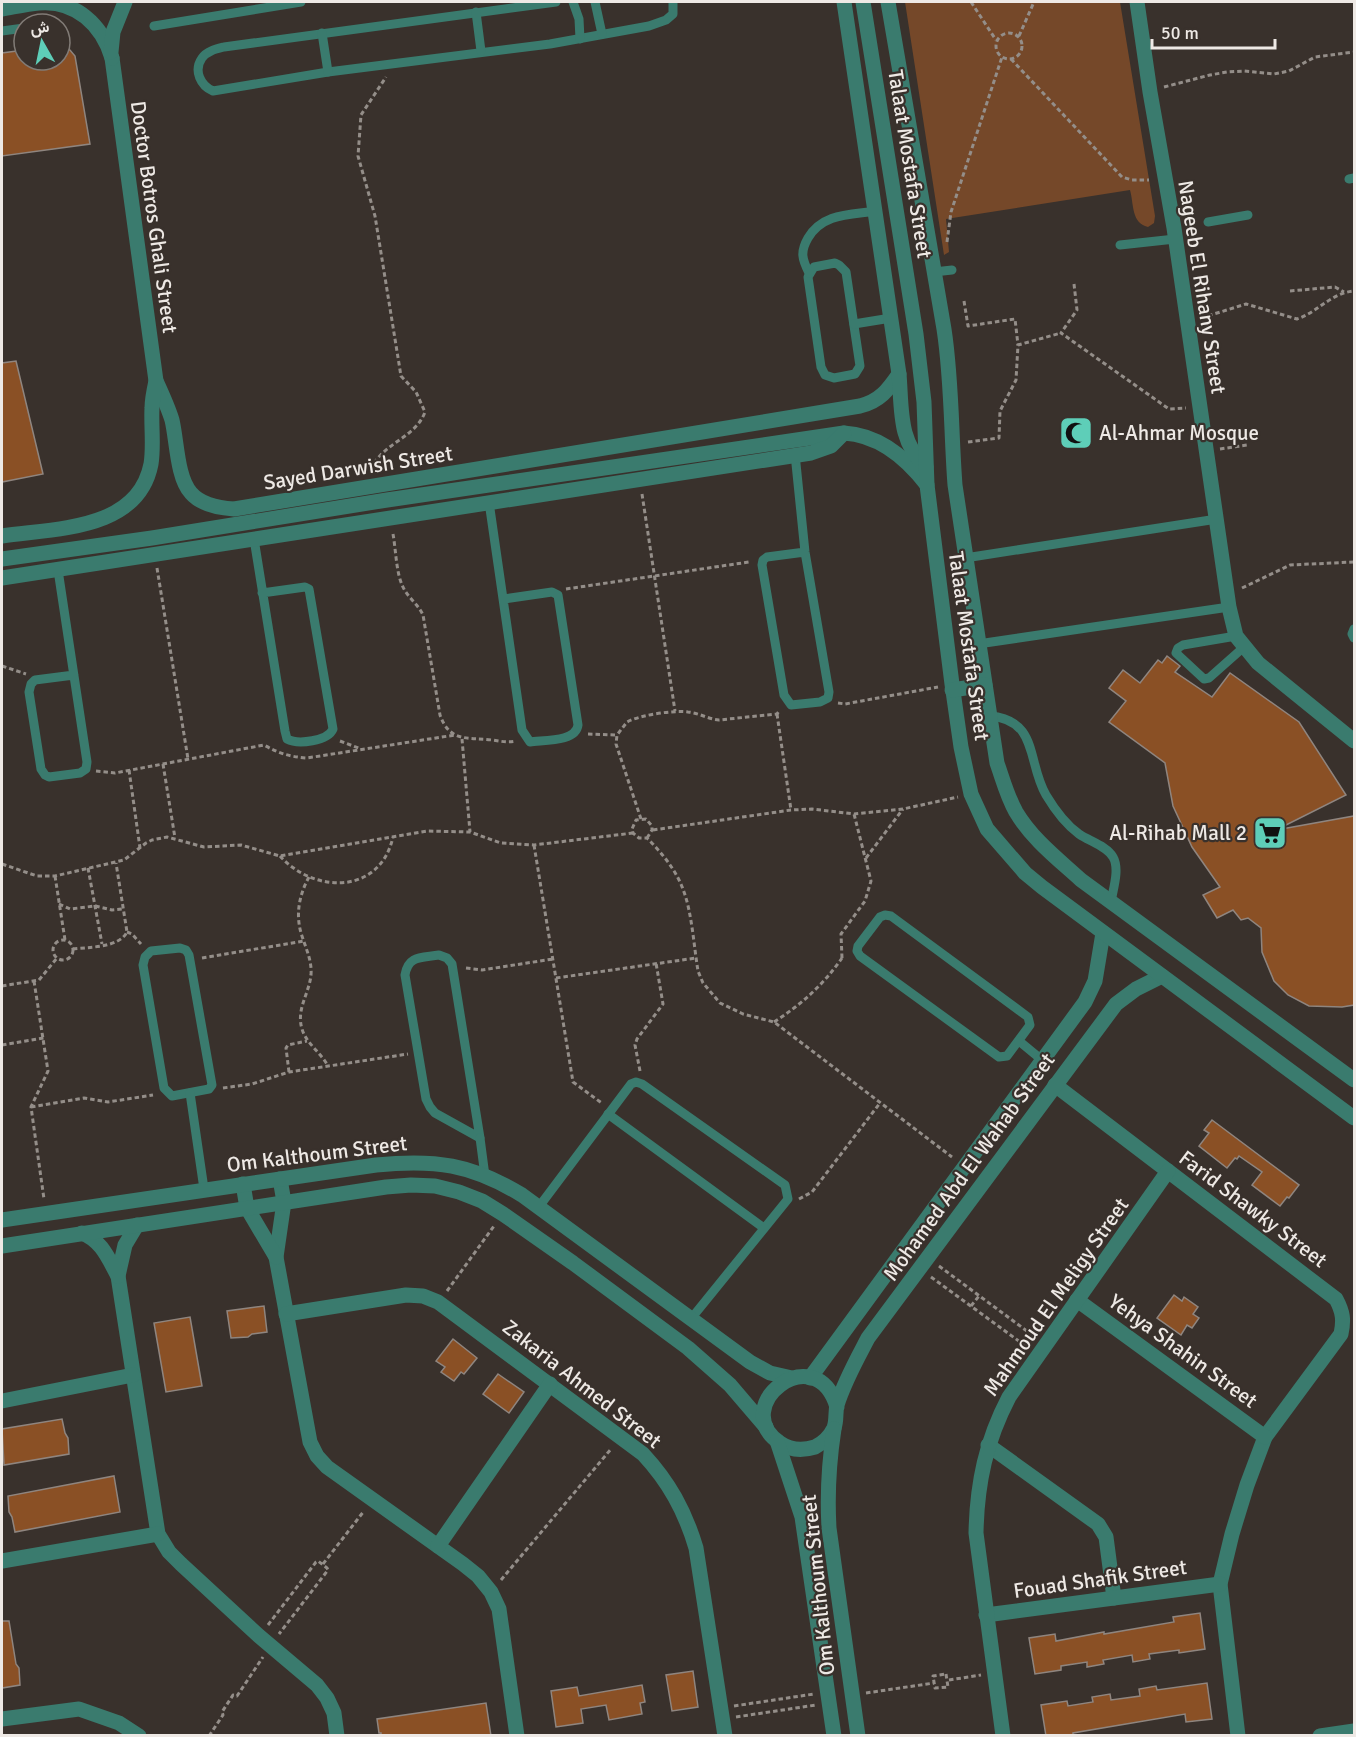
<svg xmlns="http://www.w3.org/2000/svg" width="1356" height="1737" font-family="Signika,Vazirmatn,sans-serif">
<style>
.green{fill:#754829}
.building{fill:#8a5025;stroke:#8f857f;stroke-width:1.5}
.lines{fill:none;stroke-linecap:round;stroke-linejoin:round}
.path{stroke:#948e89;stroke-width:3;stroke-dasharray:4.5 3;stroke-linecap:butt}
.service{stroke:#3a7b6e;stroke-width:9}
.minor{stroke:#3a7b6e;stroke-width:15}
.tertiary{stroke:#3a7b6e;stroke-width:15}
.labels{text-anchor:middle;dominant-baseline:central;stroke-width:4.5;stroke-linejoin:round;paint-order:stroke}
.street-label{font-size:21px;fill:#eee9e5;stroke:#39312c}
.poi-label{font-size:21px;fill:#eee9e5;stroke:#39312c;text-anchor:start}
</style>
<rect width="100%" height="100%" fill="#39312c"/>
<path class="green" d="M905 2H1120L1155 216 1154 223 1148 227C1131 223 1134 204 1130 190L946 219 949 252 944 255Z"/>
<g class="building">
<path d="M60 45 70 50 75 56 90 144 2 156V53L24 50V60H60Z"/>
<path d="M16 361 43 474 2 482V363Z"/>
<path d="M1167 656 1180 666 1175 672 1212 697 1230 673 1299 722 1346 795 1276 830 1354 816V1005L1342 1007 1309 1006 1288 995 1274 981 1262 952 1261 928 1248 918 1241 920 1233 910 1217 918 1203 895 1220 887 1192 847 1173 806 1165 763 1109 722 1126 701 1109 688 1123 670 1140 683 1158 660 1162 663Z"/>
<path d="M1212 1120 1299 1185 1289 1198 1287 1197 1280 1206 1252 1185 1262 1172 1239 1156 1237 1159 1235 1158 1227 1168 1199 1146 1209 1133 1204 1130Z"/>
<path d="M1174 1295 1182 1301 1184 1297 1198 1307 1193 1314 1199 1318 1192 1328 1187 1325 1181 1335 1157 1318Z"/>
<path d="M264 1306 267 1332 252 1334 248 1337 231 1338 227 1311Z"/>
<path d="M190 1317 202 1386 166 1392 154 1323Z"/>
<path d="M453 1339 477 1358 464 1374 461 1372 454 1381 441 1372 445 1367 436 1361Z"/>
<path d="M498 1374 524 1392 509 1413 483 1394Z"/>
<path d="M62 1419 65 1433 68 1438 69 1454 4 1465 2 1429Z"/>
<path d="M114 1476 120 1512 15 1532 12 1517 9 1512 8 1496Z"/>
<path d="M1200 1613 1205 1649 1179 1653V1650L1149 1654 1150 1659 1133 1662 1132 1655 1103 1660 1104 1664 1087 1667V1662L1061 1666V1670L1035 1674 1029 1638 1055 1634 1056 1641 1104 1632V1634L1174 1622 1173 1617Z"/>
<path d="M2 1621H9L16 1664 19 1668 20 1685 2 1688Z"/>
<path d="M693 1671 698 1707 672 1711 666 1675Z"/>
<path d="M1207 1683 1212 1719 1186 1722 1185 1714 1073 1733V1736H1046L1041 1705 1067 1701 1068 1706 1093 1702 1092 1697 1110 1694 1111 1700 1140 1696 1139 1689 1156 1686 1157 1690Z"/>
<path d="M642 1685 645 1702 640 1703 642 1714 609 1720 606 1705 581 1709 583 1723 556 1727 551 1691 577 1687 579 1696Z"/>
<path d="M486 1703 491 1736H381V1733H379L377 1719Z"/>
</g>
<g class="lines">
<g class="path">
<path d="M971 2 996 40"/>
<circle cx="1009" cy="46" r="13"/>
<path d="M1019 36 1034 2"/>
<path d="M1011 59 1122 177 1132 180H1149"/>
<path d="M1164 87 1210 75 1227 72 1244 71 1274 74 1289 71 1315 57 1354 52"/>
<path d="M947 242 951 212 1002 57"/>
<path d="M1074 284 1077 310 1061 333 1169 409 1186 408"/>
<path d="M1290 291 1335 287 1344 292"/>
<path d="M964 301 968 326 1015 319 1018 345"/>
<path d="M1201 318 1246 304 1297 319C1318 312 1331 293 1354 291"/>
<path d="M968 442 999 438 1000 411 1016 380 1018 345 1061 333"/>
<path d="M1220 449 1247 445"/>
<path d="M371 470C381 443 415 439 425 412L416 392 401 376 375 216 358 156 361 115 386 77"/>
<path d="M642 494 675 711"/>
<path d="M393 534C396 550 396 573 403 587 408 598 418 604 423 615L440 715C450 743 468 737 492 740 500 741 507 743 516 741"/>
<path d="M157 568 188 759"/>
<path d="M1242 588 1290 565 1354 562"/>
<path d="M566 589 749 562"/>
<path d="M2 666 26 674"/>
<path d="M838 703 845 704 938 687"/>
<path d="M777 714 791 810"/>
<path d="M588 734 617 735"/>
<path d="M462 739 470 832"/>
<path d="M340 741 361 749"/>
<path d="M163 764 175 838"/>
<path d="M129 770 140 848"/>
<path d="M96 771 115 773 264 745C278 753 290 757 307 758L455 735"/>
<path d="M641 819 616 744 617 735 627 722C640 715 673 710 688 712 699 713 708 719 719 720L777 714 780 710"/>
<path d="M653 830 791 810 812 809 854 814 903 809 958 797"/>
<path d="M647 838 652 830V826L646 819 636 820 632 829 633 833 639 838H647C662 853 677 871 684 892 692 914 694 947 698 971L703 983 720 1003 743 1014 774 1022 952 1157"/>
<path d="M534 845 573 1082 603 1104"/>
<path d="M280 856C314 894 380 895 393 837"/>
<path d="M866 858 903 809"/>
<path d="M2 864 37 876H55L124 860 146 843 152 840 167 837 204 847 241 845 280 856 427 831 470 832 501 843 534 845 633 833"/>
<path d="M88 868 102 944"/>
<path d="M55 876 65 940"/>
<path d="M309 877C298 897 295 918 303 939 307 951 312 962 311 975 309 994 296 1009 302 1029 306 1043 321 1053 328 1066"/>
<path d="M59 904 70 909 95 906 112 910 123 909"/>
<path d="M127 932 132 934 141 944"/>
<circle cx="63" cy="950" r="10"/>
<path d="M73 949C88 947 119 948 127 932L116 863"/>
<path d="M202 958 304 941"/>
<path d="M842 958 841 934 865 901 871 881 854 814"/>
<path d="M466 968 482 970 553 959"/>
<path d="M556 978 696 958"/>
<path d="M34 981 48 1071 31 1107 44 1199"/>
<path d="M2 986 39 980 57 958"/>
<path d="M774 1022C802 1004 823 985 842 958"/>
<path d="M2 1045 44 1038"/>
<path d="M640 1071 635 1045 637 1039 663 1004 656 963"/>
<path d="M289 1072 286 1048 288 1045 307 1041"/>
<path d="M223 1088 252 1084 289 1072 408 1054"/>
<path d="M31 1107 84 1098 108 1102 153 1095"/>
<path d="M799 1199 812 1192 880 1103"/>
<path d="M939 1266 1035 1337"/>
<path d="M931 1277 1027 1347"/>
<path d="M447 1291 494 1226"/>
<path d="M971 1306 979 1296"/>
<path d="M323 1564 364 1511"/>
<path d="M501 1580 611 1449"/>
<path d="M268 1625 316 1562 318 1561 327 1568 328 1570 279 1634"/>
<path d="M946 1674 948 1687 935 1688 933 1676Z"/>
<path d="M949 1680 981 1675"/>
<path d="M866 1693 934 1683"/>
<path d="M734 1706 814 1694"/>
<path d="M736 1717 816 1705"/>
<path d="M209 1736 223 1715 222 1712 233 1695 237 1696 263 1657"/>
</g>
<g class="service">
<path d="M556 2 224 47C216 49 207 51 202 58 193 71 201 86 213 91L328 72 550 44 649 26 666 20 673 14V2"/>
<path d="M573 2 579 19 580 39"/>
<path d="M595 2 602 34"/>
<path d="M476 12 481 51"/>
<path d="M154 26 301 2"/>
<path d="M2 31 24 28"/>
<path d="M322 33 328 72"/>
<path d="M1349 179 1354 178"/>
<path d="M1208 222 1248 215"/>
<path d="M1120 245 1175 239"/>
<path d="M835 263 839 265 846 272 860 366 855 374 834 378 825 375 821 367 808 277 814 267Z"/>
<path d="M934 272 952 270"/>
<path d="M809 273C802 259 800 252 808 238 823 213 850 215 876 211"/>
<path d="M854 324 891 318"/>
<path d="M795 454 805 552 829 692 828 698 820 702 791 705 784 695 762 565 763 560 767 557 805 552"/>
<path d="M489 502 522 730 530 742C544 740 576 742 578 725L558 595 552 592 504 599"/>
<path d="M254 539 285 731 287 739C298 745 328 741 333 729L309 589 305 587 262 593"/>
<path d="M965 558 1217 519"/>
<path d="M58 570 87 762 86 769 80 773 49 777 45 775 41 769 29 692 31 684 35 680 74 675"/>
<path d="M1354 629 1352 634 1354 638"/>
<path d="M1236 636 1183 645 1178 648 1176 653 1204 679 1209 678 1244 647"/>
<path d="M978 644 1229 607"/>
<path d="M990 716C1039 720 1027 763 1046 795 1055 810 1065 824 1079 834 1089 841 1107 846 1113 857 1120 869 1113 889 1111 902"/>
<path d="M885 915 891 916 1028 1017 1030 1025 1007 1056 999 1057 860 956 857 951 858 946 880 917Z"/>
<path d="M180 948 186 950 189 955 212 1085 209 1089 172 1096 164 1088 143 965 145 957 151 951Z"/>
<path d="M439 955 447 958 452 964 480 1138 435 1113 430 1107 426 1099 405 975C408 955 422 958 439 955Z"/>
<path d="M1019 1041 1042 1060"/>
<path d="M190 1093 204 1189"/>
<path d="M608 1114 764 1228"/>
<path d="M480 1138 485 1176"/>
<path d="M538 1208 631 1084 636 1082 642 1084 785 1185 788 1199 690 1320"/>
</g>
<g class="minor">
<path d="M1137 2 1150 92 1174 228 1229 607 1236 636 1258 663 1354 741"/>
<path d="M156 381C162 394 168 407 172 420 177 441 177 478 191 493 201 505 220 508 234 509L860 406C880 401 888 390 899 374"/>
<path d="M2 536C55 528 138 531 151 464 154 446 151 426 152 408 152 399 154 390 156 381L112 58"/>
<path d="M2 559 152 538 387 500 844 433C879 435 907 459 927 485"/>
<path d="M2 578 811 453 831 446 844 433"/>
<path d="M1055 1085 1336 1299C1343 1312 1344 1320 1341 1334L1265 1437 1247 1485 1232 1534 1220 1584 1238 1736"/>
<path d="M280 1179 284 1202 276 1257 310 1442 317 1456 327 1467 463 1564 478 1576 491 1592 499 1609 517 1736"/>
<path d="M243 1184 247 1208 276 1257"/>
<path d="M2 1220 376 1165C435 1159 471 1164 522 1195L750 1362 770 1373 792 1378"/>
<path d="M137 1225 125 1245 118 1276 158 1534 169 1552 181 1564 259 1636 317 1685 327 1698 334 1713 337 1736"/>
<path d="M82 1233C102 1241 108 1258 118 1276"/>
<path d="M2 1246 386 1187 411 1185 435 1186 459 1192 482 1201 503 1214 573 1263 688 1348 730 1385 766 1427"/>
<path d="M1077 1300 1265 1437"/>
<path d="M286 1314 406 1295 423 1296 438 1302 643 1454C669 1482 685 1511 696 1548L725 1736"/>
<path d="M810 1378 1085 1002 1095 981 1103 933"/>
<path d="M2 1401 133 1375"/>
<path d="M837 1407C815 1336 727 1407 780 1443 790 1450 802 1451 815 1447 823 1443 830 1436 834 1428 837 1420 835 1413 837 1405 844 1382 857 1359 868 1338L1116 1004 1136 989 1162 976"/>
<path d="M834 1429C829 1462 827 1494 829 1528L858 1736"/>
<path d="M777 1441 802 1517 834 1736"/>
<path d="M988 1445 1098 1524 1106 1537 1114 1598"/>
<path d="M438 1546 550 1384"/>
<path d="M2 1561 158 1534"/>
<path d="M986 1615 1220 1584"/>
<path d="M2 1719 79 1709 119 1723 139 1736"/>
<path d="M1003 1736 976 1533C977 1483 986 1441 1009 1397L1168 1171"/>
<path d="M1320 1736 1354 1731"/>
</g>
<g class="tertiary">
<path d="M844 2 899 374C902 409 898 442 926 467"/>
<path d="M863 2 916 334 924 402 927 485 952 684 961 747 971 794 987 829 1025 873 1042 887 1354 1118"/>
<path d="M888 2 944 329C952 381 951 433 955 485L997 763C1003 780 1007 796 1016 812 1032 839 1058 859 1081 880L1354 1080"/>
<path d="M2 9C14 7 27 4 39 3 76 0 102 25 112 58"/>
<path d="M111 52 113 32 125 2"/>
<path d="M952 690 985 685"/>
</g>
</g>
<defs>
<symbol id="mosque-square" viewBox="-11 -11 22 22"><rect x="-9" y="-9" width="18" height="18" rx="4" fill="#5eceb8" stroke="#39312c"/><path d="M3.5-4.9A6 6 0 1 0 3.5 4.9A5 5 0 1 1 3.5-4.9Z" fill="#111"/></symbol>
<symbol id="supermarket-square" viewBox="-11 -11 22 22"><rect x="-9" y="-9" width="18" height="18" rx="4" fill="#5eceb8" stroke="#39312c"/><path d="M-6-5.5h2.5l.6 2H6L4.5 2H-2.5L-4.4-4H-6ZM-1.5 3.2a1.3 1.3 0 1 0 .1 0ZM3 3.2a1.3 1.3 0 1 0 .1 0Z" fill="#111"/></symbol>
</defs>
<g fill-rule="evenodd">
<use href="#mosque-square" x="1057" y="414" width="38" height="38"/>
<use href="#supermarket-square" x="1251" y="814" width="38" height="38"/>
</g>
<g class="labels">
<g class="street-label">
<text transform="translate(910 164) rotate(81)">Talaat Mostafa Street</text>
<text transform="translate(154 217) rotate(82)">Doctor Botros Ghali Street</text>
<text transform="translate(1202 287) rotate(81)">Nageeb El Rihany Street</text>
<text transform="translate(358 468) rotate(-9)">Sayed Darwish Street</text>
<text transform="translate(969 646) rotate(82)">Talaat Mostafa Street</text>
<text transform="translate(317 1154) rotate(-7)">Om Kalthoum Street</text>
<text transform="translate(969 1167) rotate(-54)">Mohamed Abd El Wahab Street</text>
<text transform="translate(1253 1209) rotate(37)">Farid Shawky Street</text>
<text transform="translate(1056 1297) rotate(-55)">Mahmoud El Meligy Street</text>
<text transform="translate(1183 1351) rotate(36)">Yehya Shahin Street</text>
<text transform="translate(582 1384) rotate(38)">Zakaria Ahmed Street</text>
<text transform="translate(1100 1579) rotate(-8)">Fouad Shafik Street</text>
<text transform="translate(818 1585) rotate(-96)">Om Kalthoum Street</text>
</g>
<g class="poi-label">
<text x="1099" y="433">Al-Ahmar Mosque</text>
<text x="1247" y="833" text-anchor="end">Al-Rihab Mall 2</text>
</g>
</g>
<rect width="1356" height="1737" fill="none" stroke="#eee9e5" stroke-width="6"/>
<g transform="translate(42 42) rotate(351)"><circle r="28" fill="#39312c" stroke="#817b76" stroke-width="1.5"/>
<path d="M0-4.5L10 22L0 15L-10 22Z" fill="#5eceb8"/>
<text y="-9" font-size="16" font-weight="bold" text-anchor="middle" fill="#eee9e5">ش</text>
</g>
<path d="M1152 39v9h123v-9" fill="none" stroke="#eee9e5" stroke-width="3"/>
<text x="1161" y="39" font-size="18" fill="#eee9e5" stroke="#39312c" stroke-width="4.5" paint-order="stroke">50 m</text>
</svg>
